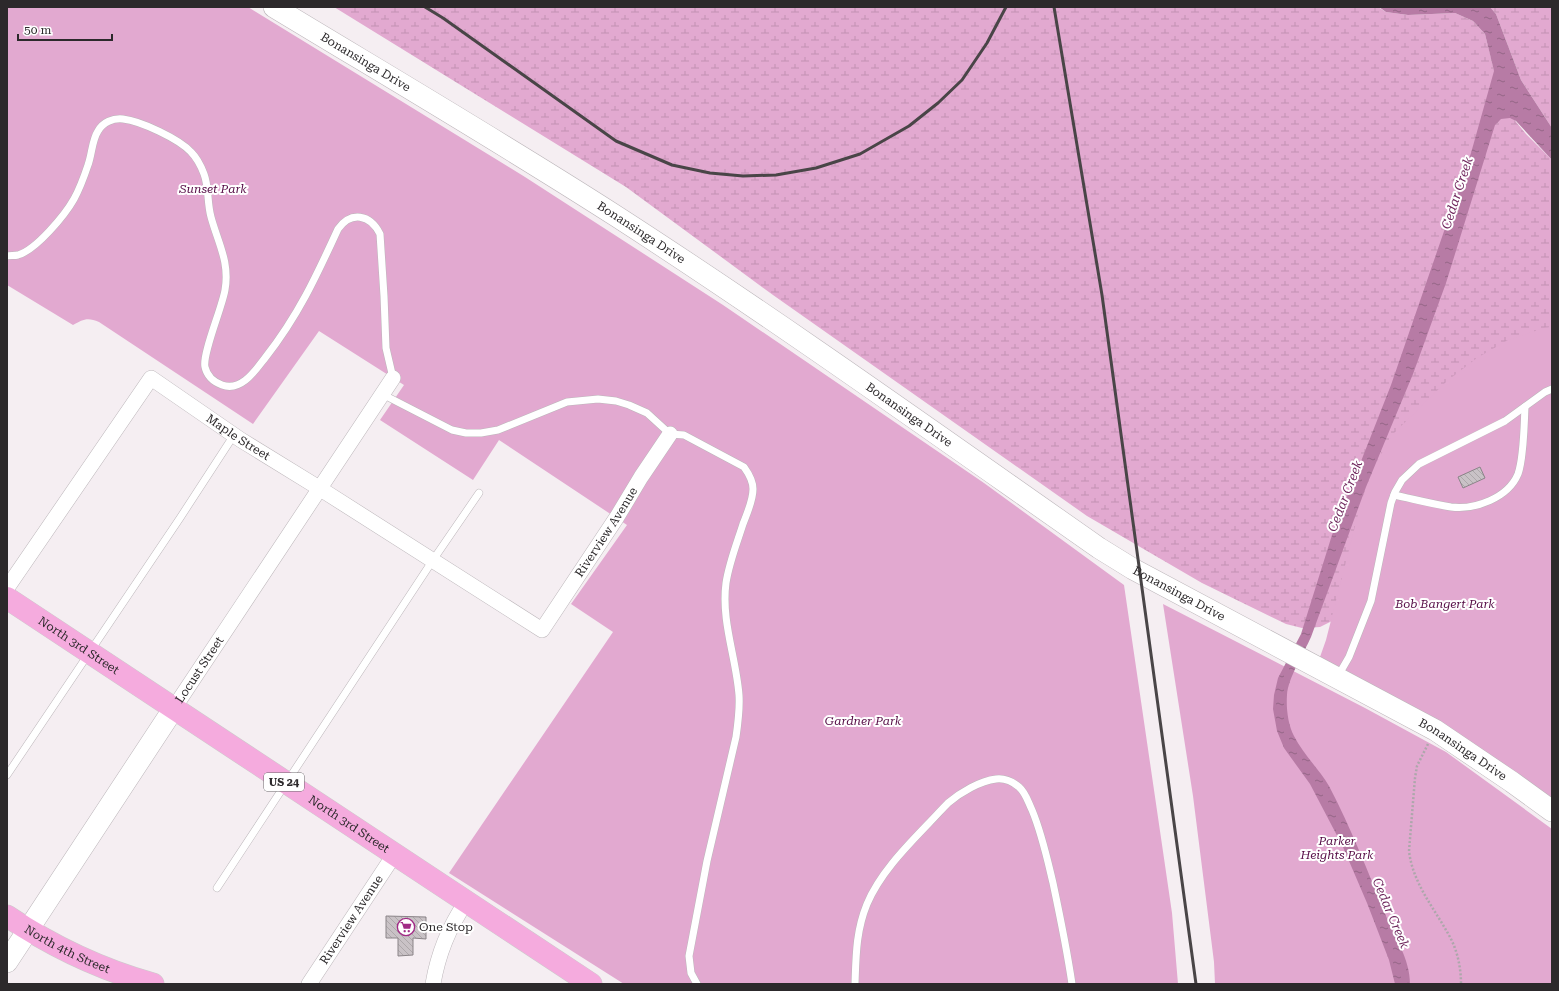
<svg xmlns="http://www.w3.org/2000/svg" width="1559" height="991" font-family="'Roboto Serif',serif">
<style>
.wetland{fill:url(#wetland-marsh)}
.park{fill:#e2a9d0}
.water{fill:url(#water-ripples)}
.building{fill:url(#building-back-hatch);stroke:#8a8488}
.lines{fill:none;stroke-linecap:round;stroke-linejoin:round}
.lane-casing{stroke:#bcb6ba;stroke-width:8}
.street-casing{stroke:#bcb6ba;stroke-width:16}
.secondary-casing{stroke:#bcb6ba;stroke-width:22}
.highway-casing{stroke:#ccc;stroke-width:23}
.path{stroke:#ada7ab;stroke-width:2.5;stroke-dasharray:2 2;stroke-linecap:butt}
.lane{stroke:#fff;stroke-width:7}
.street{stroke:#fff;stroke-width:15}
.secondary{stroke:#fff;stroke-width:21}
.highway{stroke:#f5abde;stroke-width:22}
.rail{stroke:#494547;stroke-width:3}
.labels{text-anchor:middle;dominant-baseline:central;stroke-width:4;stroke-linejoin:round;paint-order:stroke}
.shield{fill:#fff;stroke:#6b696b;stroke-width:1}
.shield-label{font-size:11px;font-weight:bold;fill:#2c292b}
.street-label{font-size:12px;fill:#2c292b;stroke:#fff}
.park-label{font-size:12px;font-style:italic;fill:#560c46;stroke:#fff}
.poi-label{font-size:12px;fill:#2c292b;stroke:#fff;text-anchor:start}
.water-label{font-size:13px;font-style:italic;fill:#70285e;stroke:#fff}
</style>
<defs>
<pattern id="wetland-marsh" width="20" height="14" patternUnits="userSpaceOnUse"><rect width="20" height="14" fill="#e2a9d0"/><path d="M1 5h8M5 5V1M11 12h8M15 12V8" fill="none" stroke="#c291b3"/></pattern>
<pattern id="water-ripples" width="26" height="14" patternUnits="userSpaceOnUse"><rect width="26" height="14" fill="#b77ba5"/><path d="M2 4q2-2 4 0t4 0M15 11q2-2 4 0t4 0" fill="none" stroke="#956587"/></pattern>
<pattern id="building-back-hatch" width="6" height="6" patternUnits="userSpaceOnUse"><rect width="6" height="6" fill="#c9c2c6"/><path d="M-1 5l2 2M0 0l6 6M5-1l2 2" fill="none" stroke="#ada7aa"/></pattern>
</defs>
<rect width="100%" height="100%" fill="#f5eef2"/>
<g class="wetland">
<path d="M334 7H1378L1386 12 1408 15 1455 13 1473 21 1485 34 1494 70 1498 100 1526 134 1552 160V355L1336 619 1320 627 1302 628 1286 624 1202 583 1087 516 773 295 626 187Z"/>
<path d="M1490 7H1552V128L1521 80 1496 14Z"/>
</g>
<g class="park">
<path d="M7 7H248L525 177 723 305 984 483 1124 585 1172 913 1178 984H624L449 873 613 632 571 604 627 525 499 440 473 480 380 420 404 385 319 331 253 424 99 322C88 317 83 319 73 325L7 285Z"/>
<path d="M1552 327V805L1320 657 1326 640 1362 499 1375 465 1392 435 1447 381 1477 358 1508 340 1544 328Z"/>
<path d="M1163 604 1365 708 1446 752 1552 829V984H1215L1214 962 1193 796Z"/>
</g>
<path class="water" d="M1379 7H1490L1496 14 1521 80 1552 128V160L1516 121 1510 118 1501 119 1495 125 1446 283 1413 374 1366 487 1311 637C1304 653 1288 678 1287 695 1286 708 1288 725 1294 736 1303 754 1319 769 1329 786 1351 828 1368 872 1386 916 1395 938 1410 959 1410 984H1395L1389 960 1367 903 1343 847 1310 784 1284 748 1277 731 1273 709 1274 695 1278 678 1301 634 1332 535 1391 385 1471 153 1494 71 1485 34 1473 21 1455 13 1408 15 1386 12Z"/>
<g class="building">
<path d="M1480 467 1485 478 1463 488 1458 477Z"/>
<path d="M386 916 426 917V939L413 938V955L398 956V938H386Z"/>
</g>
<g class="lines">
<defs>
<g id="lane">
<path d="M7 256C10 255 14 256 18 255 36 250 65 215 74 199 80 188 84 177 88 165 92 154 92 140 98 131 103 122 113 118 123 119 141 121 179 139 191 152 197 158 201 166 204 174 209 187 207 203 211 217 218 243 230 262 225 290 222 308 202 354 205 367 207 376 214 382 222 385 241 392 255 371 265 358 298 316 316 277 338 229 351 211 370 214 380 234L384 296 386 348 393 378"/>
<path d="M382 394 452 430 466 433H481L498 430 567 402 598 399 616 401 629 405 647 413 670 434 684 435 744 467C749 474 753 481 753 489 753 501 747 513 743 524 737 543 729 563 726 583 721 621 736 657 739 695 740 709 738 723 736 737L707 861 689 956 691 973 697 984"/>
<path d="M1394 495C1413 499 1432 504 1451 507 1475 510 1508 498 1518 474 1524 457 1524 426 1525 407"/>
<path d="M1338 676 1349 657 1371 601 1391 503 1395 492 1402 480 1419 464 1505 421 1545 392 1552 389"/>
<path d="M7 775 180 518 234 435"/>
<path d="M217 888 433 560 479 493"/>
<path d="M855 984C856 955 856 931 867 904 880 873 907 846 929 823 936 816 942 809 948 803 961 792 980 781 996 779 1004 778 1013 782 1019 787 1026 793 1028 802 1032 810 1042 834 1047 858 1053 883 1060 916 1067 950 1072 984"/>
</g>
<g id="street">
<path id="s1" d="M7 588 151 378 241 440 319 488 542 630 617 517 641 477 670 434"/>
<path id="s2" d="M174 708 393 378"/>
<path id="s3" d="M309 984 394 855"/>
<path d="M433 984C438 954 449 927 466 902"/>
</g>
<g id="secondary">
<path id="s4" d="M274 7C388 76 504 144 616 216 780 322 939 436 1099 548L1133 569 1435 730 1512 782 1552 811"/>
<path d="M7 962 174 708"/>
</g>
<g id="highway">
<path id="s5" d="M7 598 591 984"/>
<path id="s6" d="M7 916C53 947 99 969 153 984"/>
</g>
</defs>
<use href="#lane" class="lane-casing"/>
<use href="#street" class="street-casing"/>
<use href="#secondary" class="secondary-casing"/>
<use href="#highway" class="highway-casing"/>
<path class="path" d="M1428 744 1417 766 1415 778 1409 851C1413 885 1436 910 1451 939 1458 953 1461 969 1461 984"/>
<use href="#lane" class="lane"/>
<use href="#street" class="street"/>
<use href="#secondary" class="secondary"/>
<use href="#highway" class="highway"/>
<g class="rail">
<path d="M425 7 443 18 616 141 672 165 710 173 743 176 776 175 816 168 860 154 909 126 938 103 962 80 987 43 1006 7"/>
<path d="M1054 7 1102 295 1196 984"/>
</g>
</g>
<defs>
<symbol id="supermarket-ring" viewBox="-11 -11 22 22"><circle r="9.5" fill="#fff" stroke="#a12c86" stroke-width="1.5"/><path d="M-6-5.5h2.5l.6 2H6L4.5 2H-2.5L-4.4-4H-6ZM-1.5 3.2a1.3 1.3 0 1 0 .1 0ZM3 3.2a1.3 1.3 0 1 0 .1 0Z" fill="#a12c86"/></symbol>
</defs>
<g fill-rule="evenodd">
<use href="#supermarket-ring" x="396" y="917" width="20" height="20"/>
</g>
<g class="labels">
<rect class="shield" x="264" y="773" width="40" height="18" rx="3"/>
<g class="shield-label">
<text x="284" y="782">US 24</text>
</g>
<g class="street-label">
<text stroke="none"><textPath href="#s4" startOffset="107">Bonansinga Drive</textPath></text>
<text stroke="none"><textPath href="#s4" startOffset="431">Bonansinga Drive</textPath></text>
<text stroke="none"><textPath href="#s4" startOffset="755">Bonansinga Drive</textPath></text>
<text stroke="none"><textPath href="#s1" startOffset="360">Maple Street</textPath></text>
<text stroke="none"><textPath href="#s1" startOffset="837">Riverview Avenue</textPath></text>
<text stroke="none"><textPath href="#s4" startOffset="1079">Bonansinga Drive</textPath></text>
<text stroke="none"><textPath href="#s5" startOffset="86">North 3rd Street</textPath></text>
<text stroke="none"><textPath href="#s2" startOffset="46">Locust Street</textPath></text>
<text stroke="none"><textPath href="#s4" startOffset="1403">Bonansinga Drive</textPath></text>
<text stroke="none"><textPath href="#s5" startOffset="410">North 3rd Street</textPath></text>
<text stroke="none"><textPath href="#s3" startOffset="77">Riverview Avenue</textPath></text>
<text stroke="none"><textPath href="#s6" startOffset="69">North 4th Street</textPath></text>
</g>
<g class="park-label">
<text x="213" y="189">Sunset Park</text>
<text x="1445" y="604">Bob Bangert Park</text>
<text x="863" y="721">Gardner Park</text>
<text x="1337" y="841">Parker<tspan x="1337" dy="14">Heights Park</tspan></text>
</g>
<g class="poi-label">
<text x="419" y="927">One Stop</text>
</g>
<g class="water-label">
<text transform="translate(1457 193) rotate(-72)">Cedar Creek</text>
<text transform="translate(1345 496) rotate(-69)">Cedar Creek</text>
<text transform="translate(1391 913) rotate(67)">Cedar Creek</text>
</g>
</g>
<rect width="1559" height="991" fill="none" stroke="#2c292b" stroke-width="16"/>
<path d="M18 34v6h94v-6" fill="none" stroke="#2c292b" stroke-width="2"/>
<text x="24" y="34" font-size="12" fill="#2c292b" stroke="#ffffff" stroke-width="3" paint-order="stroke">50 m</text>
</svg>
